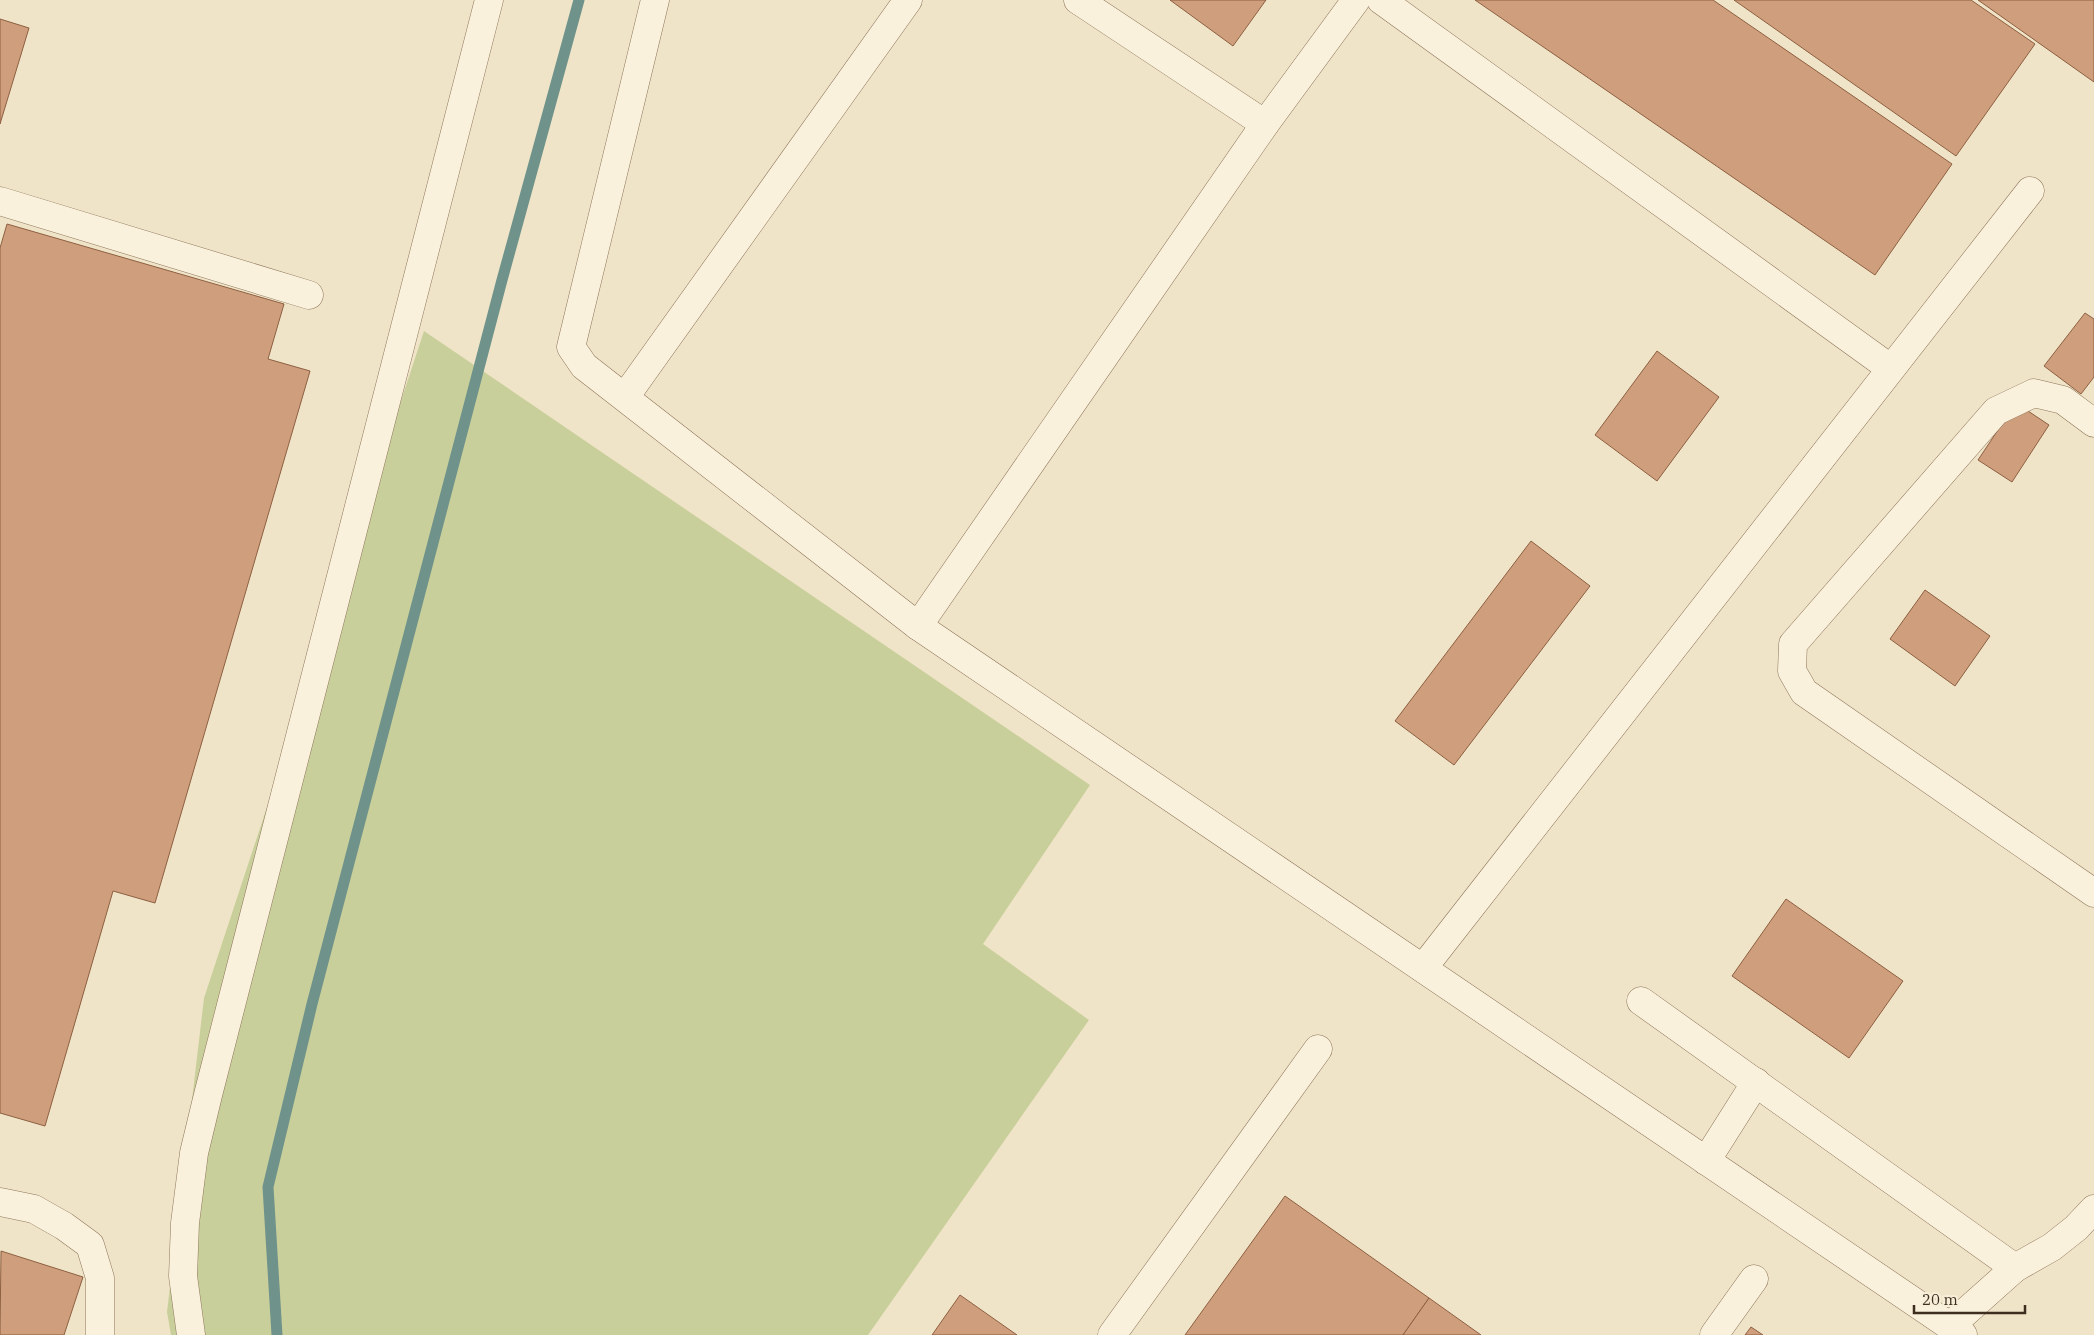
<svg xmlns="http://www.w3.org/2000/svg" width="2094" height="1335" font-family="'IBM Plex Serif',serif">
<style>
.green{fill:#c9cf9b}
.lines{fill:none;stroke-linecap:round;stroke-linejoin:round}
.stream{stroke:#6f938a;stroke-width:11}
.building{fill:#cf9f7d;stroke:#8d5f41}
.minor-casing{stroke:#8d765c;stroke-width:29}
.minor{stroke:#faf1dc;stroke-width:28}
</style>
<rect width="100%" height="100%" fill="#f0e4c8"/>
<path class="green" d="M424 331 1090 785 983 944 1089 1020 868 1335H171L167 1312 204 998Z"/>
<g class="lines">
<path class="stream" d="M277 1335 268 1187 312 1004 502 280 579 0"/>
</g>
<g class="building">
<path d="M1170 0H1266L1233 46Z"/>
<path d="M1475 0H1713L1952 164 1875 275Z"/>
<path d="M1734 0H1971L2035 44 1956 156Z"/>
<path d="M1978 0H2094V82Z"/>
<path d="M0 19 29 28 0 124Z"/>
<path d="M7 224 284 304 268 359 310 371 155 903 113 891 45 1126 0 1113V248Z"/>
<path d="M2085 313 2094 319V377L2081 394 2044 366Z"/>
<path d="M1657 351 1719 397 1657 481 1595 435Z"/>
<path d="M2016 403 2049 425 2012 482 1978 460Z"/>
<path d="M1531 541 1590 586 1454 765 1395 721Z"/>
<path d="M1925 590 1990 636 1955 686 1890 639Z"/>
<path d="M1786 899 1903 981 1849 1058 1732 976Z"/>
<path d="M1285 1196 1429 1298 1403 1335H1185Z"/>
<path d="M1 1251 83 1277 64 1335H0Z"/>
<path d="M960 1295 1017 1335H932Z"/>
<path d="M1429 1298 1481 1335H1403Z"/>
<path d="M1751 1327 1763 1335H1745Z"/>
</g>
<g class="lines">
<defs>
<g id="minor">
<path d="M655 0 571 347 584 366 918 626 1963 1335"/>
<path d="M1078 0 1265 124"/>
<path d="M1381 0 1890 368"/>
<path d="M0 201 309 295"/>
<path d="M625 397 908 0"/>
<path d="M2094 423 2063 400 2034 393 1996 411 1793 644 1792 671 1804 692 2094 893"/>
<path d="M918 626 1265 124 1356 0"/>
<path d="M1423 968 2030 191"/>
<path d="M1641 1001 2015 1268"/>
<path d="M1706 1161 1756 1082"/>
<path d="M0 1202 34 1209 64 1226 90 1245 100 1278V1335"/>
<path d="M1950 1326 2015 1268 2052 1247 2076 1228 2094 1209"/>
<path d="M191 1335 183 1276 185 1223 194 1153 208 1095 489 0"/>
<path d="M1112 1335 1318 1049"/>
<path d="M1714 1335 1754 1279"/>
</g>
</defs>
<use href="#minor" class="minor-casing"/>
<use href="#minor" class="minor"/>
</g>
<path d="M1914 1305v8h111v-8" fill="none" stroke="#3d2e20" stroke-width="2.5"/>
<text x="1922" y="1305" font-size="15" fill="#3d2e20" stroke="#f7eed8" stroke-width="4" paint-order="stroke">20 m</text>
</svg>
